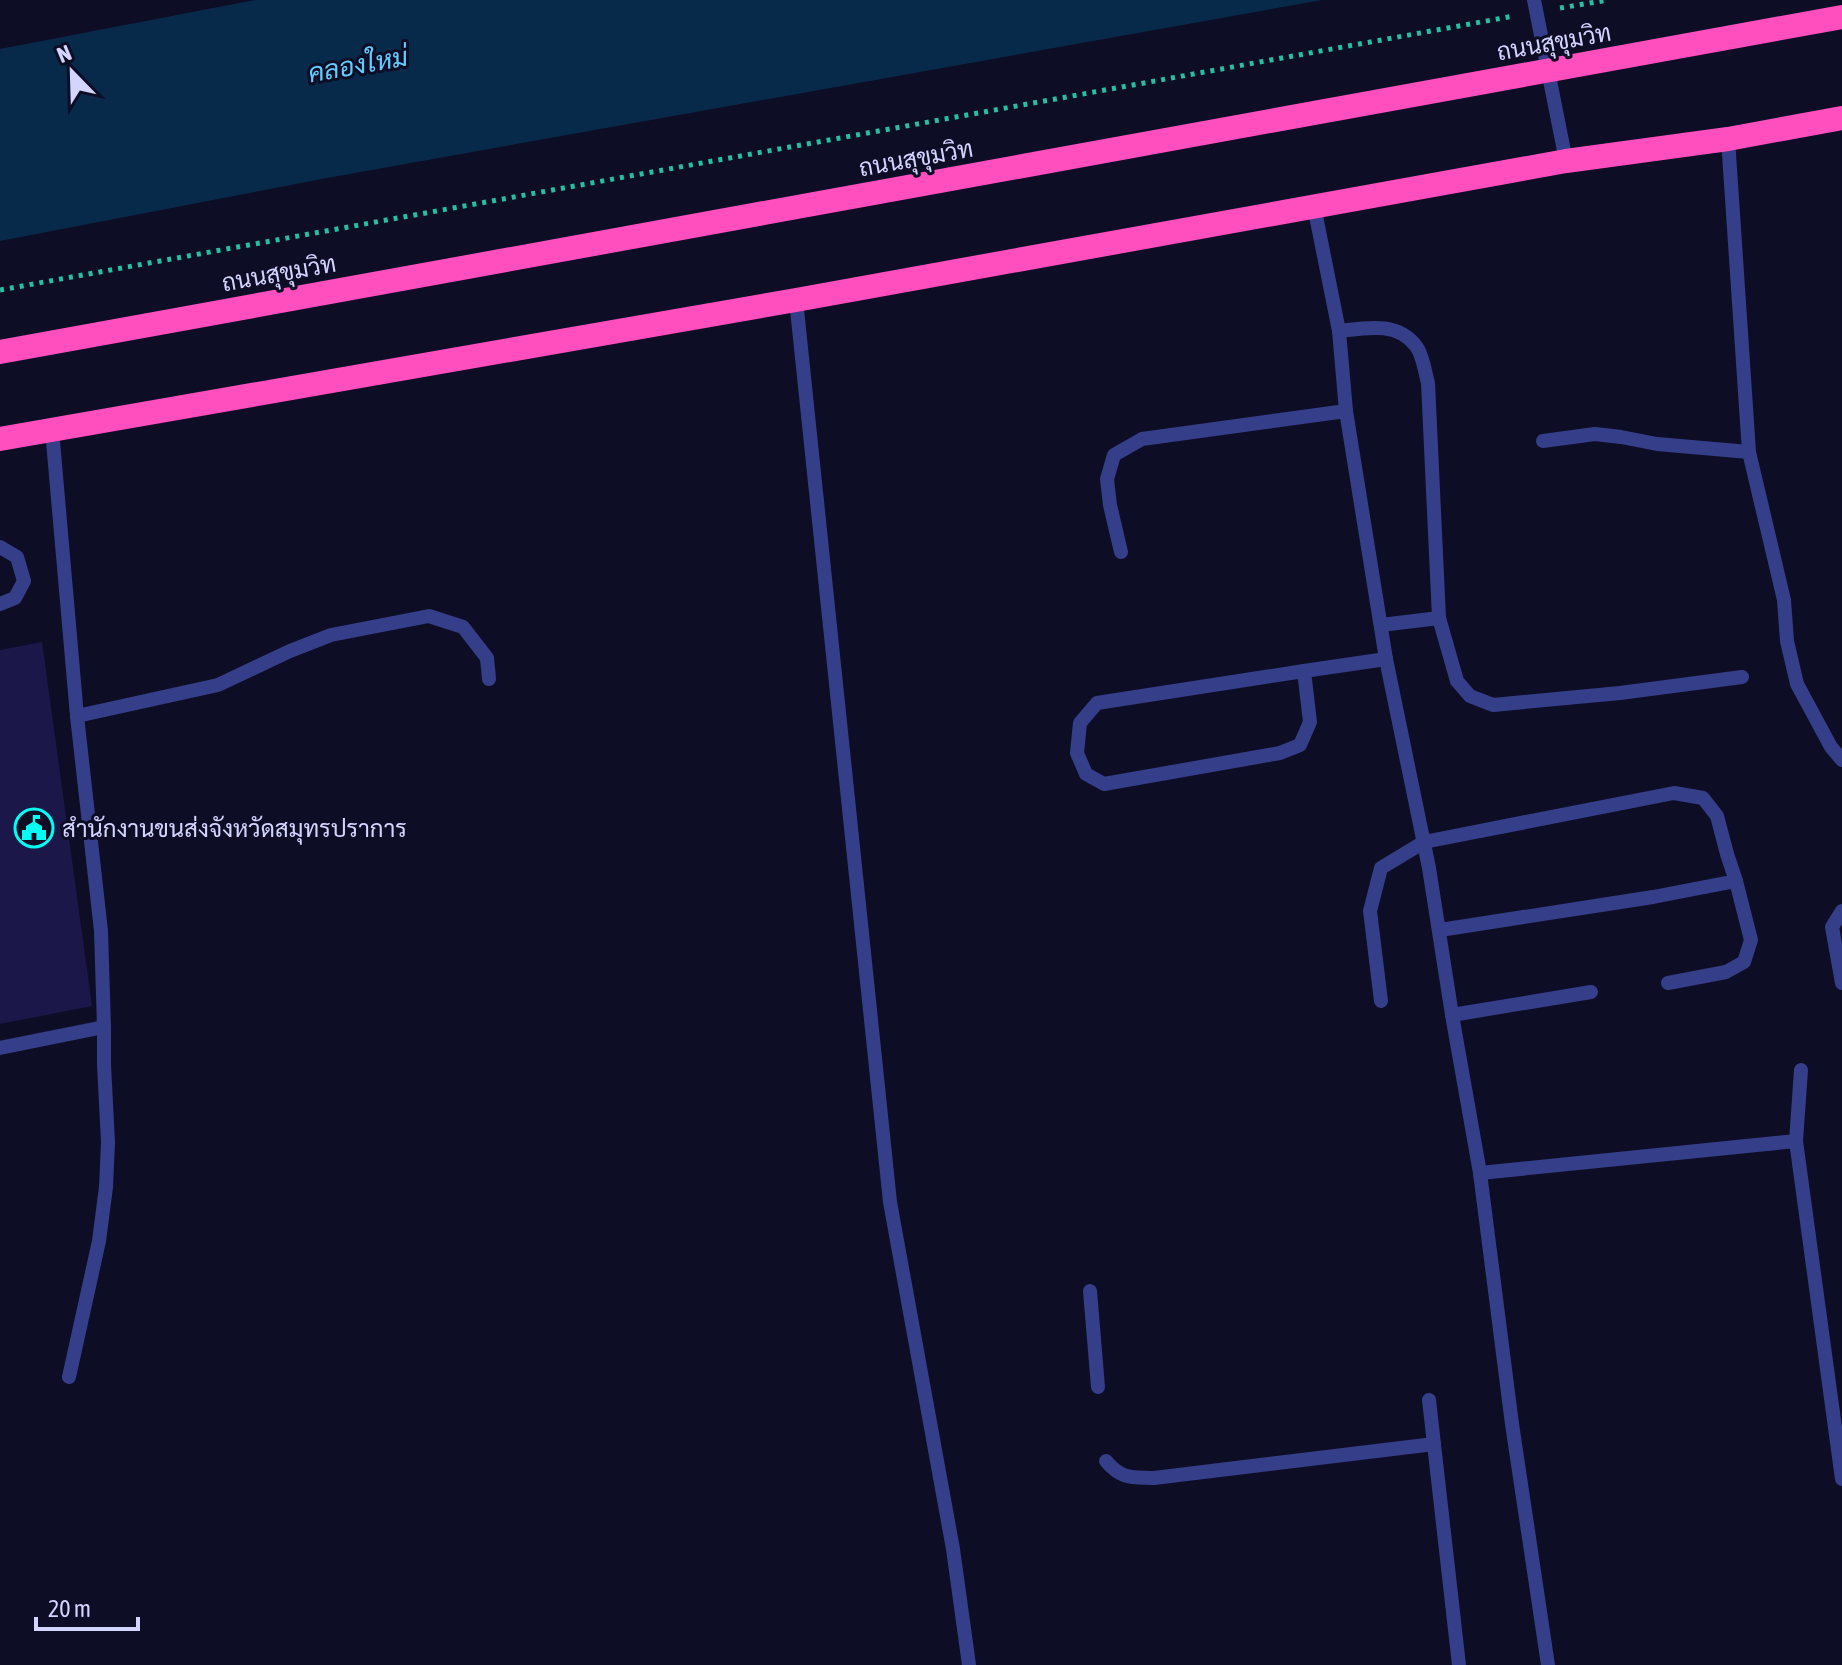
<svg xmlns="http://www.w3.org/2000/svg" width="1842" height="1665" font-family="'Asap Condensed',Sarabun,sans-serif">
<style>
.water{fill:#082a4a}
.building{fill:#1b1849}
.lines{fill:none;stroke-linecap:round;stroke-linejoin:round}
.path{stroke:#26bfa0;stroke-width:5;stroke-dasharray:4 6;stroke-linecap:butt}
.lane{stroke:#353e89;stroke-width:14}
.highway{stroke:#ff4ebd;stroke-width:24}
.labels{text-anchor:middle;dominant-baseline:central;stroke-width:6;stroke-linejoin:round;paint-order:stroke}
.street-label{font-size:24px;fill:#d3d4ff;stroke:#0e0d26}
.poi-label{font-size:24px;fill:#d3d4ff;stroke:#0e0d26;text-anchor:start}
.water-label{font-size:26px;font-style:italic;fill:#61cdff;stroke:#0e0d26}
</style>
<rect width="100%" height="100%" fill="#0e0d26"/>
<path class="water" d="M255 0H1322L327 178 0 241V49Z"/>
<path class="building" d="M42 642 92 1006 0 1024V650Z"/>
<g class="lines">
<g class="path">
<path d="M1560 8 1608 0"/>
<path d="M0 290 1514 16"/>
</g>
<g class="lane">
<path d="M1534 0 1566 161"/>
<path d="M1728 139 1749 452 1784 600 1787 641 1797 684 1831 747 1842 760"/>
<path d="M1314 206 1339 331 1346 411 1386 659 1429 868 1452 1015 1480 1173 1512 1424 1548 1665"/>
<path d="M796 300 890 1202 953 1549 969 1665"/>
<path d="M1339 331C1366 328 1397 321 1416 346 1423 355 1425 372 1428 383L1439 618 1457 681 1470 696 1493 705 1620 693 1742 677"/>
<path d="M52 430 77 716 101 931 104 1027V1065L108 1142 106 1187 99 1241 69 1377"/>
<path d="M1543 441 1595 434 1621 437 1657 444 1749 452"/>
<path d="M0 547 17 557 24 581 15 598 0 604"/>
<path d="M1121 552 1110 505 1107 479 1114 455 1142 439 1346 411"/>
<path d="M1381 625 1439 618"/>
<path d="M1304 671 1310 722 1300 745 1280 753 1104 784 1086 774 1077 753 1080 723 1097 703Z"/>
<path d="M1304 671 1386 659"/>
<path d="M77 716 218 685 290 651 331 635 429 616 463 627 487 658 489 679"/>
<path d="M1842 911 1832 927 1842 983"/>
<path d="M1668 983 1726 972 1744 962 1751 940 1736 881"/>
<path d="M1381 1001 1370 911 1381 868 1424 842 1674 793 1703 798 1717 816 1727 854 1736 881 1653 897 1440 930"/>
<path d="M1452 1015 1591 992"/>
<path d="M0 1048 104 1027"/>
<path d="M1796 1141 1801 1070"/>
<path d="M1480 1173 1796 1141 1842 1479"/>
<path d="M1090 1291 1098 1387"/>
<path d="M1429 1400 1459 1665"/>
<path d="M1106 1461C1122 1480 1132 1477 1154 1478L1434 1444"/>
</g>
<g class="highway">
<path d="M0 352 1842 17"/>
<path d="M0 439 796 300 1566 161 1728 139 1842 118"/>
</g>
</g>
<defs>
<symbol id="civic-ring" viewBox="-11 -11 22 22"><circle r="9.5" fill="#0e0d26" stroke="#00fef2" stroke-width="1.5"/><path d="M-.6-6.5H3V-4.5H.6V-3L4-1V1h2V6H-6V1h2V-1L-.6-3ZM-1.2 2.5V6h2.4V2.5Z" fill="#00fef2"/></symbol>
</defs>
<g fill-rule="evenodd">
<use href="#civic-ring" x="12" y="806" width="44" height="44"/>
</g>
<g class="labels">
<g class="street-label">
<text transform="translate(1554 42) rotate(-10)">ถนนสุขุมวิท</text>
<text transform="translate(916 158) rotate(-10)">ถนนสุขุมวิท</text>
<text transform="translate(279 273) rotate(-10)">ถนนสุขุมวิท</text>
</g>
<g class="poi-label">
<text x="62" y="828">สำนักงานขนส่งจังหวัดสมุทรปราการ</text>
</g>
<g class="water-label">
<text transform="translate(358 65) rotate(-10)">คลองใหม่</text>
</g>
</g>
<g transform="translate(72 72) rotate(337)" stroke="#0e0d26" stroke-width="6" paint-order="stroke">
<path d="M0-6L14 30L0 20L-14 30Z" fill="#d3d4ff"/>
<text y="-12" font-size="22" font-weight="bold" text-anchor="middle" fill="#d3d4ff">N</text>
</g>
<path d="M36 1617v12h102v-12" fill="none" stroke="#d3d4ff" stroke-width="4"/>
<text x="48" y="1617" font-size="24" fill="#d3d4ff" stroke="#0e0d26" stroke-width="6" paint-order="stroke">20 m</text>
</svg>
